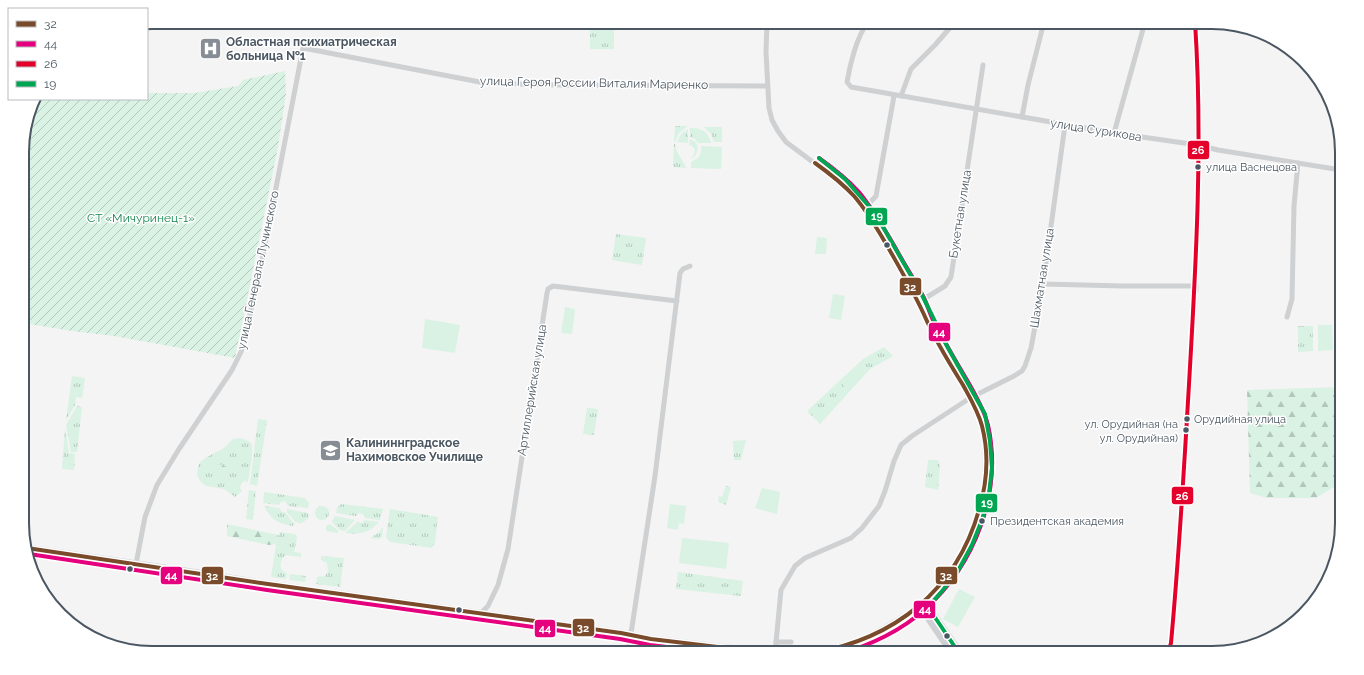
<svg xmlns="http://www.w3.org/2000/svg" width="1364" height="675" font-family="Raleway,sans-serif">
<style>
.grass{fill:url(#grass-tufts)}
.forest{fill:url(#forest-firs)}
.garden{fill:url(#garden-furrows)}
.pitch{fill:#d9f2e3}
.lines{fill:none;stroke-linecap:round;stroke-linejoin:round}
.stream{stroke:#aee2f0;stroke-width:1.5}
.street{stroke:#ced0d2;stroke-width:5}
.secondary{stroke:#ced0d4;stroke-width:7}
.bus-1-casing{stroke:#fff;stroke-width:7}
.bus-2-casing{stroke:#fff;stroke-width:7}
.bus-3-casing{stroke:#fff;stroke-width:7}
.bus-4-casing{stroke:#fff;stroke-width:7}
.bus-1{stroke:#7a4b2a;stroke-width:4}
.bus-2{stroke:#e5007d;stroke-width:4}
.bus-3{stroke:#e4002b;stroke-width:4}
.bus-4{stroke:#00a651;stroke-width:4}
.bus-dot{fill:#4a5661;stroke:#fff;stroke-width:1.5}
.labels{text-anchor:middle;dominant-baseline:central;stroke-width:3;stroke-linejoin:round;paint-order:stroke}
.bus-label{font-size:11px;fill:#4a5661;stroke:#fff;text-anchor:start}
.poi-label{font-size:12px;font-weight:bold;fill:#4a5661;stroke:#fff;text-anchor:start}
.street-label{font-size:12px;fill:#4a5661;stroke:#fff}
.park-label{font-size:12px;fill:#17864f;stroke:#fff}
.rim{fill:none;stroke:#4a5661;stroke-width:2}
.line-badge{stroke:#fff;stroke-width:1.5}
.badge-label{font-size:11px;text-anchor:middle;font-weight:bold;fill:#fff}
</style>
<defs>
<pattern id="grass-tufts" width="24" height="20" patternUnits="userSpaceOnUse"><rect width="24" height="20" fill="#d9f2e3"/><path d="M3 7l-1-3M5 7V3M7 7l1-3M15 17l-1-3M17 17v-4M19 17l1-3" fill="none" stroke="#b2c7bb"/></pattern>
<pattern id="forest-firs" width="22" height="20" patternUnits="userSpaceOnUse"><rect width="22" height="20" fill="#d9f2e3"/><path d="M5 1l3.5 6h-7zM16 11l3.5 6h-7z" fill="#b2c7bb"/></pattern>
<pattern id="garden-furrows" width="10" height="10" patternUnits="userSpaceOnUse"><rect width="10" height="10" fill="#d9f2e3"/><path d="M-1 1l2-2M0 10L10 0M9 11l2-2" fill="none" stroke="#b2c7bb"/></pattern>
</defs>
<rect width="100%" height="100%" fill="#f4f4f4"/>
<g class="grass">
<rect x="590" y="22" width="24" height="27"/>
<path d="M675 126H688L679 133 675 142H674Z"/>
<path d="M704 127H722V142H714L711 134Z"/>
<path d="M690 128C701 127 709 132 711 143H698L695 139 690 137Z"/>
<path d="M688 129V143L677 142 681 134Z"/>
<path d="M690 139 696 142 698 149 695 156 690 159C695 155 698 148 689 145Z"/>
<path d="M674 144H675C676 154 683 159 686 168L673 167Z"/>
<path d="M616 234 646 238 642 265 612 260Z"/>
<path d="M1298 326H1313V351L1298 352Z"/>
<path d="M884 347 893 356 870 369 820 424 807 411 863 359Z"/>
<path d="M72 376 85 378 82 398 76 397 75 405 66 420Z"/>
<path d="M77 406 82 407 77 452H71L66 425Z"/>
<path d="M587 408 598 409 594 435 583 434Z"/>
<path d="M258 419 267 420 257 486 250 484Z"/>
<path d="M65 428 69 453 75 454 74 470 62 469Z"/>
<path d="M239 438C243 439 248 440 251 443 255 449 249 474 248 482L244 481 241 484 240 488 242 491 235 497 224 489 206 486 201 482 197 475 198 467 200 462 207 457 224 448 233 439Z"/>
<path d="M746 440 741 460H734L733 441Z"/>
<path d="M928 460H938L940 465 938 490 925 487Z"/>
<path d="M726 486 731 487 726 505 718 502 719 496 722 497Z"/>
<path d="M249 490 256 491 253 520 246 519Z"/>
<path d="M264 492 305 498 309 503 308 508 288 506 285 501 281 502 279 505 263 503Z"/>
<path d="M341 504 383 509 380 520 365 518 363 514 359 513 356 516 336 513 337 508Z"/>
<circle cx="322" cy="513" r="7"/>
<path d="M264 506 279 508 282 512H285L294 524 293 526C276 523 272 520 264 506Z"/>
<path d="M287 509 308 513 309 518 300 524 298 522 296 523 287 512Z"/>
<path d="M390 509 438 517 435 543 432 548 390 542 386 537Z"/>
<path d="M335 516 355 520 345 531 340 530 332 522Z"/>
<path d="M365 520 379 522C369 533 359 535 345 533L357 522 362 523Z"/>
<path d="M330 524 339 531 337 533 326 531V526Z"/>
<path d="M383 527 382 537 379 539 370 538 378 533Z"/>
<path d="M280 532 295 534 297 538 294 552 301 553V557L286 555C281 559 280 562 281 569L287 574 286 579 272 577 271 576 276 546 275 544Z"/>
<path d="M321 556 344 558 340 587 316 584 317 577 325 576 328 571 327 563 321 560Z"/>
<path d="M678 572 743 581 741 596 676 589Z"/>
<path d="M290 574 306 576 305 582 289 580Z"/>
</g>
<g class="forest">
<path d="M1342 387V482L1316 498H1267L1250 493 1247 390Z"/>
<path d="M217 464 227 467 226 471 220 474 215 468Z"/>
<path d="M227 524 278 535 275 544 269 545 227 536Z"/>
</g>
<path class="garden" d="M285 71 286 94 278 147 235 358 114 336 72 331 23 323 22 144 34 99H147V93H195L238 86 243 80Z"/>
<g class="pitch">
<path d="M701 146 722 147 721 169 691 168V162C699 159 702 154 701 146Z"/>
<path d="M817 237 827 238 826 254H815Z"/>
<path d="M833 294 845 296 841 320 829 318Z"/>
<path d="M565 307 575 309 572 334 561 333Z"/>
<path d="M425 319 460 325 455 353 422 348Z"/>
<path d="M1318 325H1332L1333 350 1318 351Z"/>
<path d="M854 368 862 376 848 390 840 382Z"/>
<path d="M762 488 780 492 777 514 755 508Z"/>
<path d="M670 504 686 506 684 524 679 523 678 530 667 528Z"/>
<path d="M682 538 729 543 726 569 679 563Z"/>
<path d="M959 589 975 597 958 627 943 619Z"/>
</g>
<g class="lines">
<path class="stream" d="M828 26 830 22"/>
<g class="street">
<path d="M767 22 766 52 769 108 772 120 778 131 786 142 841 183 854 197 870 216 917 298 942 349 979 415C998 483 973 553 925 602"/>
<path d="M868 22C857 36 850 64 847 82L851 87 1114 133 1198 145 1218 150 1341 170"/>
<path d="M901 96 911 69 935 45 955 22"/>
<path d="M1022 117 1028 85 1044 22"/>
<path d="M1114 133 1145 22"/>
<path d="M864 209 876 196 894 96"/>
<path d="M1043 284 1123 286H1195"/>
<path d="M919 302 945 286 951 277 983 65"/>
<path d="M1287 317 1292 299 1294 206 1298 163"/>
<path d="M136 564 145 517 157 485 179 449 232 370 241 352 245 337 263 255 303 48 485 83 556 85 767 86"/>
<path d="M481 613 488 606 498 585 508 549 547 293 548 289 553 286 677 301"/>
<path d="M776 642H791"/>
<path d="M628 653 655 476 680 273 683 269 690 266"/>
<path d="M775 653 781 590 795 566 805 558 851 538 862 528 879 506 885 491 894 461 901 445 912 436 970 398 1014 376 1022 371 1025 366 1031 348 1043 284 1065 125"/>
</g>
<g class="secondary">
<path d="M1195 290V286"/>
<path d="M27 548 185 571 268 584 621 633 651 639 770 653"/>
<path d="M920 606 952 653"/>
<path d="M812 653C846 648 867 640 896 622 906 616 916 610 925 602L960 653"/>
</g>
<defs>
<g id="bus-1">
<path d="M27 548 268 584 621 633 651 639 769 653"/>
<path d="M813 653C894 639 956 591 979 510 987 483 989 453 982 426 978 411 970 398 963 385 950 364 936 342 926 319 915 294 902 272 889 249 878 230 868 212 854 196 842 183 829 173 815 163"/>
</g>
<g id="bus-2">
<path d="M819 158C833 168 847 179 859 192 873 209 884 228 895 247 904 264 915 280 924 298 927 304 929 311 932 318 943 339 955 360 967 380 975 394 984 409 988 425 1003 492 975 565 924 610 902 630 871 645 842 653"/>
<path d="M29 554 267 590 620 639 650 645 717 653"/>
</g>
<path id="bus-3" d="M1168 653 1171 643C1179 557 1184 471 1189 384 1196 265 1203 142 1195 22"/>
<path id="bus-4" d="M819 158 845 179 875 213 922 295 947 346 985 414 990 441 992 468 989 494 982 520 972 545 959 569 943 590 928 607 957 650"/>
</defs>
<use href="#bus-1" class="bus-1-casing"/>
<use href="#bus-2" class="bus-2-casing"/>
<use href="#bus-3" class="bus-3-casing"/>
<use href="#bus-4" class="bus-4-casing"/>
<use href="#bus-1" class="bus-1"/>
<use href="#bus-2" class="bus-2"/>
<use href="#bus-3" class="bus-3"/>
<use href="#bus-4" class="bus-4"/>
</g>
<defs>
<symbol id="hospital-square" viewBox="-11 -11 22 22"><rect x="-9" y="-9" width="18" height="18" rx="4" fill="#868d94" stroke="#fff"/><path d="M-5-5h3v3.5h4V-5h3V5h-3V1.5h-4V5h-3Z" fill="#fff"/></symbol>
<symbol id="university-square" viewBox="-11 -11 22 22"><rect x="-9" y="-9" width="18" height="18" rx="4" fill="#868d94" stroke="#fff"/><path d="M0-5L7-2L0 1L-7-2ZM-4 1L0 2.5L4 1V4Q0 6-4 4Z" fill="#fff"/></symbol>
</defs>
<g fill-rule="evenodd">
<use href="#hospital-square" x="198" y="36" width="25" height="25"/>
<use href="#university-square" x="318" y="438" width="25" height="25"/>
</g>
<g class="bus-dot">
<circle cx="1198" cy="167" r="3.5"/>
<circle cx="887" cy="245" r="3.5"/>
<circle cx="1187" cy="419" r="3.5"/>
<circle cx="1186" cy="430" r="3.5"/>
<circle cx="982" cy="521" r="3.5"/>
<circle cx="130" cy="569" r="3.5"/>
<circle cx="459" cy="610" r="3.5"/>
<circle cx="947" cy="636" r="3.5"/>
</g>
<g class="labels">
<g class="bus-label">
<text x="1206" y="167">улица Васнецова</text>
<text x="1194" y="419">Орудийная улица</text>
<text x="1178" y="424" text-anchor="end">ул. Орудийная (на<tspan x="1178" dy="14">ул. Орудийная)</tspan></text>
<text x="990" y="521">Президентская академия</text>
</g>
<g class="poi-label">
<text x="226" y="42">Областная психиатрическая<tspan x="226" dy="14">больница №1</tspan></text>
<text x="346" y="443">Калининнградское<tspan x="346" dy="14">Нахимовское Училище</tspan></text>
</g>
<g class="street-label">
<text transform="translate(594 83) rotate(1)">улица Героя России Виталия Мариенко</text>
<text transform="translate(1096 130) rotate(9)">улица Сурикова</text>
<text transform="translate(960 214) rotate(-81)">Букетная улица</text>
<text transform="translate(258 270) rotate(-78)">улица Генерала Лучинского</text>
<text transform="translate(1042 278) rotate(-81)">Шахматная улица</text>
<text transform="translate(532 390) rotate(-81)">Артиллерийская улица</text>
</g>
<g class="park-label">
<text x="141" y="218">СТ «Мичуринец-1»</text>
</g>
</g>
<path d="M0 0H1364V675H0ZM152 29H1212A123 123 0 0 1 1335 152V523A123 123 0 0 1 1212 646H152A123 123 0 0 1 29 523V152A123 123 0 0 1 152 29Z" fill="#fff" fill-rule="evenodd"/>
<path class="rim" d="M152 29H1212A123 123 0 0 1 1335 152V523A123 123 0 0 1 1212 646H152A123 123 0 0 1 29 523V152A123 123 0 0 1 152 29Z"/>
<g class="line-badge">
<rect x="1187" y="140" width="23" height="20" rx="4" fill="#e4002b"/>
<rect x="865" y="207" width="23" height="19" rx="4" fill="#00a651"/>
<rect x="899" y="277" width="23" height="19" rx="4" fill="#7a4b2a"/>
<rect x="928" y="322" width="23" height="20" rx="4" fill="#e5007d"/>
<rect x="1171" y="486" width="23" height="19" rx="4" fill="#e4002b"/>
<rect x="975" y="493" width="23" height="20" rx="4" fill="#00a651"/>
<rect x="160" y="566" width="23" height="19" rx="4" fill="#e5007d"/>
<rect x="201" y="566" width="23" height="19" rx="4" fill="#7a4b2a"/>
<rect x="935" y="566" width="23" height="19" rx="4" fill="#7a4b2a"/>
<rect x="913" y="600" width="23" height="19" rx="4" fill="#e5007d"/>
<rect x="572" y="618" width="23" height="19" rx="4" fill="#7a4b2a"/>
<rect x="534" y="619" width="22" height="19" rx="4" fill="#e5007d"/>
</g>
<g class="badge-label">
<text x="1198" y="154">26</text>
<text x="877" y="220">19</text>
<text x="910" y="291">32</text>
<text x="939" y="336">44</text>
<text x="1182" y="500">26</text>
<text x="987" y="507">19</text>
<text x="171" y="579">44</text>
<text x="212" y="580">32</text>
<text x="946" y="580">32</text>
<text x="925" y="613">44</text>
<text x="583" y="632">32</text>
<text x="545" y="632">44</text>
</g>
<rect x="8" y="8" width="140" height="92" fill="#ffffff" stroke="#b7bbc0"/>
<rect x="16" y="21" width="20" height="6" fill="#7a4b2a" stroke="#b7bbc0"/>
<text x="44" y="28" font-size="12" fill="#4a5661">32</text>
<rect x="16" y="41" width="20" height="6" fill="#e5007d" stroke="#b7bbc0"/>
<text x="44" y="48" font-size="12" fill="#4a5661">44</text>
<rect x="16" y="61" width="20" height="6" fill="#e4002b" stroke="#b7bbc0"/>
<text x="44" y="68" font-size="12" fill="#4a5661">26</text>
<rect x="16" y="81" width="20" height="6" fill="#00a651" stroke="#b7bbc0"/>
<text x="44" y="88" font-size="12" fill="#4a5661">19</text>
</svg>
